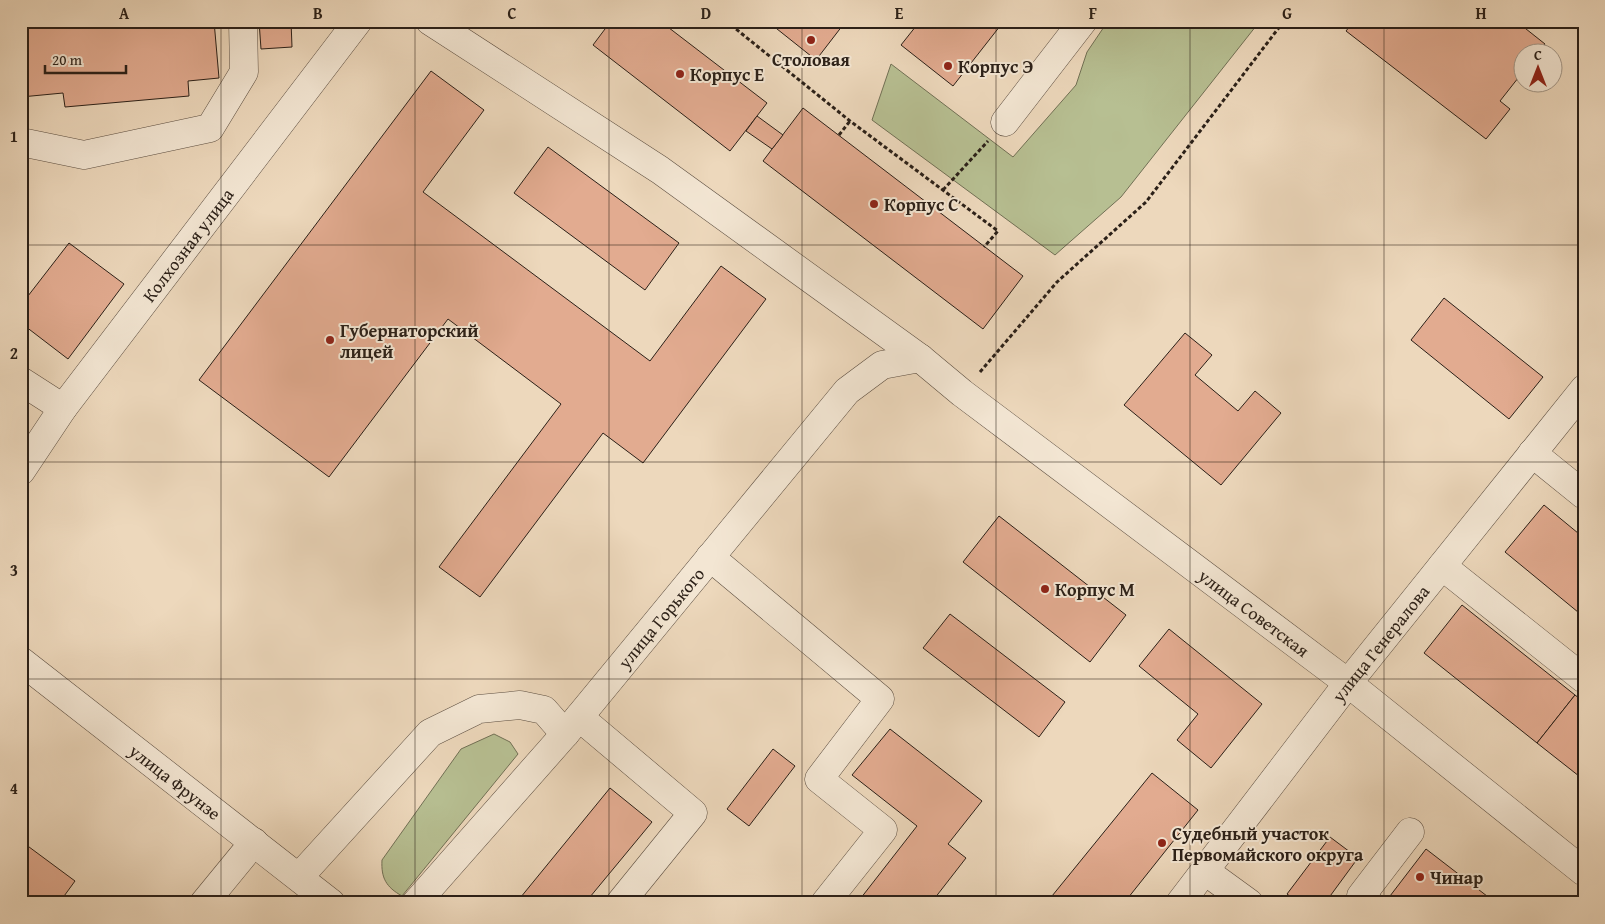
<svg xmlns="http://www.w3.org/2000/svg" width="1605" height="924" font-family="'Gentium Book Plus',serif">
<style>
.green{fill:#b7bf92;stroke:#717055}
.building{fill:#e2ab90;stroke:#2b2018}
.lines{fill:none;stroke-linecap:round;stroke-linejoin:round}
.minor-casing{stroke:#5c4e41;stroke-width:29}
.path{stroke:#2b2018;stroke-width:3;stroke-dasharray:4 2.5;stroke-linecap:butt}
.minor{stroke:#f3e6d3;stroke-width:28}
.grid{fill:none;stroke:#2b2018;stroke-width:1;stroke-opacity:0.55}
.poi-dot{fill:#8f2418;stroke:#f3e6d3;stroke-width:2}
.labels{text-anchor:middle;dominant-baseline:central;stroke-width:4;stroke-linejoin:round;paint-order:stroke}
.poi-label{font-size:18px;font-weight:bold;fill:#2b2018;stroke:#f3e6d3;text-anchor:start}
.street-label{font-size:18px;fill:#2b2018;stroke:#f3e6d3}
.neatline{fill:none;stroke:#2b2018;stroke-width:2}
.grid-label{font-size:16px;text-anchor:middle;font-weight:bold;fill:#2b2018}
</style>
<rect width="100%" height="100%" fill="#edd8bc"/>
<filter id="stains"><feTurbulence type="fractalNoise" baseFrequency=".004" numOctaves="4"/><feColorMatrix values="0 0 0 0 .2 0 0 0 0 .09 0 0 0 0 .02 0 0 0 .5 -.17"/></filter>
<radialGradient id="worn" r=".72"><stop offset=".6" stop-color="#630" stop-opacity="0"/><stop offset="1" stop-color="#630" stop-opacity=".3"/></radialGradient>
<g class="green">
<path d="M1108 21H1260L1121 197 1055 255 872 120 891 64 1013 157 1076 85 1087 52Z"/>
<path d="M494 734 510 742 518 754 402 896C386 887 381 878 382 860L461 749Z"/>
</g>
<g class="building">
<path d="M21 21H214L219 78 188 81 189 96 65 107 63 93 21 97Z"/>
<path d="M259 21H291L292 47 261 49Z"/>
<path d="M611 21H660L767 103 730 151 593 45Z"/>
<path d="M767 21H846L816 60Z"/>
<path d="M920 21H1004L953 86 901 45Z"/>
<path d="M1354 21H1496L1498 23 1500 21H1516L1545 44 1539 52H1522V73L1500 101 1510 109 1486 139 1346 31Z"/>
<path d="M431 71 484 110 423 192 650 361 721 266 766 299 643 463 603 433 480 597 439 567 561 404 448 319 329 477 199 380Z"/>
<path d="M803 108 1023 276 983 329 763 161Z"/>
<path d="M757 116 783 135 772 149 746 131Z"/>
<path d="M548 147 679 243 645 290 514 193Z"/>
<path d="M69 243 124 284 68 359 21 323V305Z"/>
<path d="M1444 298 1543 377 1509 419 1411 340Z"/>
<path d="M1185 333 1212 355 1195 375 1238 411 1255 391 1281 413 1221 485 1124 405Z"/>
<path d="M1544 505 1584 538V617L1505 552Z"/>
<path d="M999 516 1126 615 1090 662 963 562Z"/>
<path d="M1462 605 1575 695 1537 743 1424 653Z"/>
<path d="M950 614 1065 702 1039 737 923 648Z"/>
<path d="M1169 629 1262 704 1211 768 1177 740 1198 714 1139 666Z"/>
<path d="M1575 695 1584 702V780L1537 743Z"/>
<path d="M890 729 982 801 948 844 966 858 931 903H857L917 826 852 775Z"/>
<path d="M773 749 795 766 749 826 727 809Z"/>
<path d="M1152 773 1198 810 1124 903H1059L1052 896Z"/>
<path d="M610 788 652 822 585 903H516Z"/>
<path d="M1330 837 1358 858 1325 903H1299L1287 894Z"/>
<path d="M21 841 75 881 59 903H21Z"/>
<path d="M1426 849 1496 903H1399L1390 896Z"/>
</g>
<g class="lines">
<defs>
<g id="minor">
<path id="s1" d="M430 21 660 170 920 358 962 393 1348 683 1584 872"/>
<path d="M1005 122 1083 21"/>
<path d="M21 142 84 155 210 128 244 72 243 21"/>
<path d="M21 381 63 408"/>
<path d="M1532 453 1584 495"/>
<path id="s2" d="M21 471 63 408 358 21"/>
<path d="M710 557 880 699 819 779 883 830 825 903"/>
<path d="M1442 566 1584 679"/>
<path id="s3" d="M21 661 331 903"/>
<path d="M579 717 693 813 620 903"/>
<path d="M1205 871 1249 903"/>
<path d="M299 877 430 733 479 709 520 705 544 710 565 734"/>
<path d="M204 903 254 842"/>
<path id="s4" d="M416 903 565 734 847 391 882 365 920 358"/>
<path id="s5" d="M1180 903 1348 683 1584 389"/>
<path d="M1369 903 1361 896 1410 832"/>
</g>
</defs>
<use href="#minor" class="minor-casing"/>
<g class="path">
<path d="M726 21 850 121 998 231 984 247"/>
<path d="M839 135 850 121"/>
<path d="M943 190 988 141"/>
<path d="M980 372 1057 282 1146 202 1284 21"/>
</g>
<use href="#minor" class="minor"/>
</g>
<path class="grid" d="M221 21V903M415 21V903M609 21V903M802 21V903M996 21V903M1190 21V903M1384 21V903M21 245H1584M21 462H1584M21 679H1584"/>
<g class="poi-dot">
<circle cx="811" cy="40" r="5"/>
<circle cx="948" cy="66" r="5"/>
<circle cx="680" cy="74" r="5"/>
<circle cx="874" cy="204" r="5"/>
<circle cx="330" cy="340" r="5"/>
<circle cx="1045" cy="589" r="5"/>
<circle cx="1162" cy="843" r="5"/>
<circle cx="1420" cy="877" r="5"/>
</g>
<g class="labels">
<g class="poi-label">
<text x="811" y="59" text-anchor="middle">Столовая</text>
<text x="958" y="66">Корпус Э</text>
<text x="690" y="74">Корпус Е</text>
<text x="884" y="204">Корпус С</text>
<text x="340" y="330">Губернаторский<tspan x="340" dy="21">лицей</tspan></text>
<text x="1055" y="589">Корпус M</text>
<text x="1172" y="833">Судебный участок<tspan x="1172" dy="21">Первомайского округа</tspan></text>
<text x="1430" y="877">Чинар</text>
</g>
<g class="street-label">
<text stroke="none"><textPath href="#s2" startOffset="281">Колхозная улица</textPath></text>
<text stroke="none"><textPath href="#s1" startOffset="1015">улица Советская</textPath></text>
<text stroke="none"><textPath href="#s4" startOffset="376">улица Горького</textPath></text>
<text stroke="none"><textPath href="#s5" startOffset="328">улица Генералова</textPath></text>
<text stroke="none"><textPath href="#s3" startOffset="196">улица Фрунзе</textPath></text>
</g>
</g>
<rect width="1605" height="924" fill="none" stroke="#edd8bc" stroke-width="55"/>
<g transform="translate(1538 68)"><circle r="24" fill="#f3e6d3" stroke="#a39788"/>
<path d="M0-4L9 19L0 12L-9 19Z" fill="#8f2418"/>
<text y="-8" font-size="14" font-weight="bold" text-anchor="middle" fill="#2b2018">С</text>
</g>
<path d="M45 65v8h81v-8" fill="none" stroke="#2b2018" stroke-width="2.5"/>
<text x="52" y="65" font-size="15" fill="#2b2018" stroke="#f3e6d3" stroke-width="4" paint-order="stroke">20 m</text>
<rect x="28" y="28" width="1550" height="868" class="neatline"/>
<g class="grid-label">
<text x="124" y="19">A</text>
<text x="318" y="19">B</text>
<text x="512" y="19">C</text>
<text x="706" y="19">D</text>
<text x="899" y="19">E</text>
<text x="1093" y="19">F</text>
<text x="1287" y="19">G</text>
<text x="1481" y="19">H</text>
<text x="14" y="142">1</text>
<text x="14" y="359">2</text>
<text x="14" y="576">3</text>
<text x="14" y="794">4</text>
</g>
<rect width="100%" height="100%" filter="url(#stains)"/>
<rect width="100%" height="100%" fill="url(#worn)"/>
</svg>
